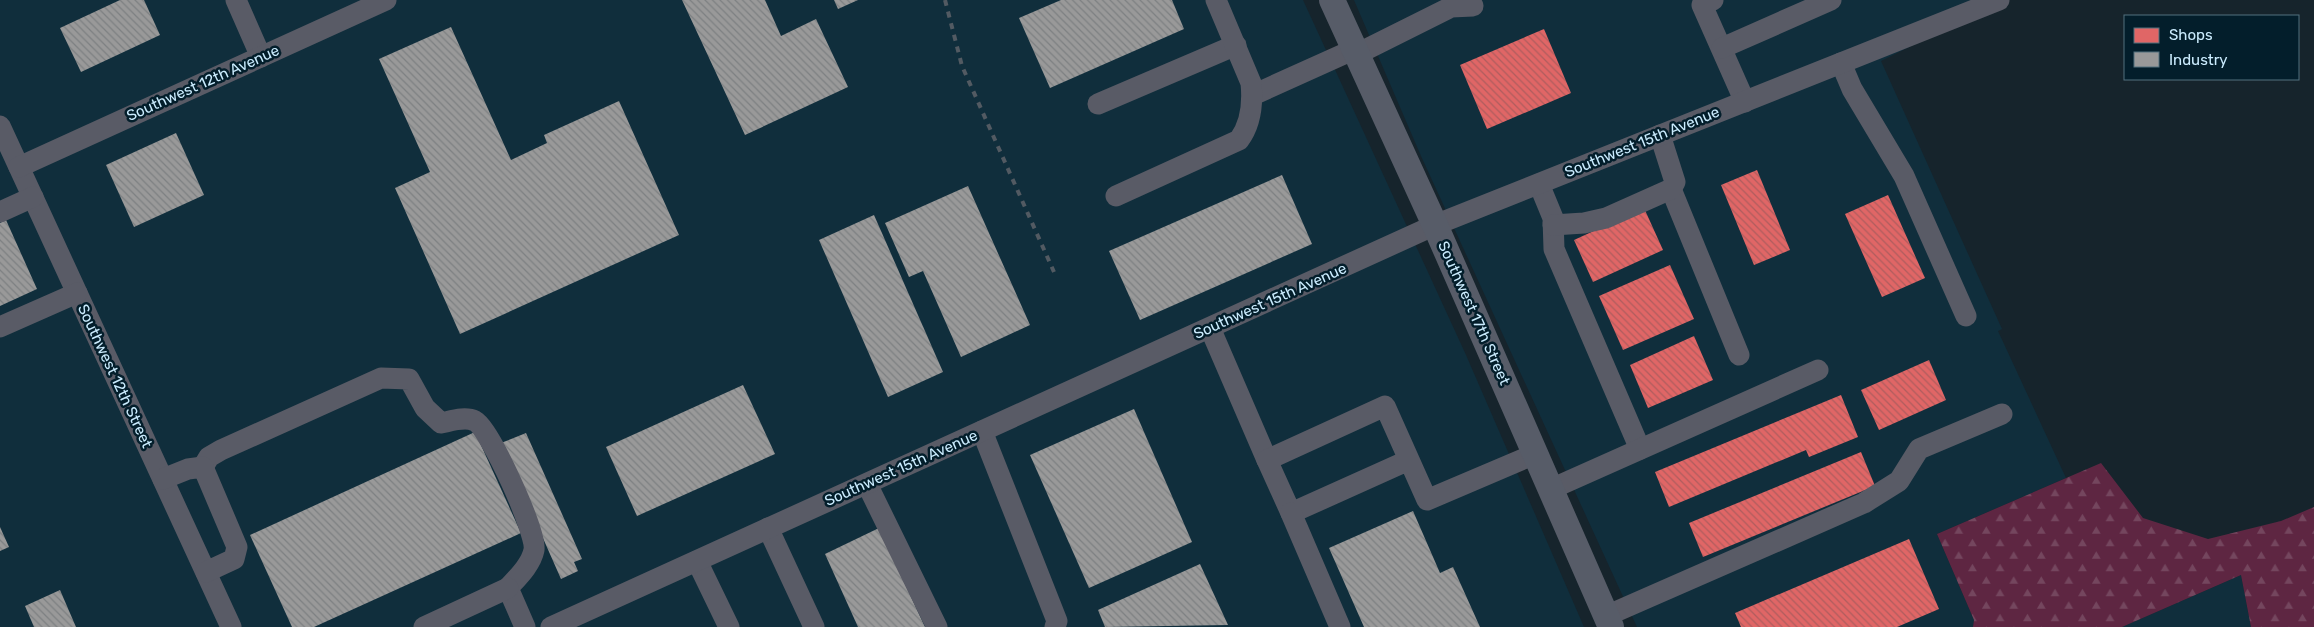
<svg xmlns="http://www.w3.org/2000/svg" width="2314" height="627" font-family="Rubik,sans-serif">
<style>
.built{fill:#102e3c}
.forest{fill:url(#forest-firs)}
.shops{fill:url(#shops-back-hatch)}
.industry{fill:url(#industry-back-hatch)}
.lines{fill:none;stroke-linecap:round;stroke-linejoin:round}
.minor{stroke:#595b66;stroke-width:21}
.major{stroke:#575c68;stroke-width:26}
.rail{stroke:#525a62;stroke-width:4;stroke-dasharray:6 6;stroke-linecap:butt}
.labels{text-anchor:middle;dominant-baseline:central;stroke-width:5;stroke-linejoin:round;paint-order:stroke}
.street-label{font-size:15px;fill:#cbecfe;stroke:#031e2b}
</style>
<defs>
<pattern id="forest-firs" width="22" height="20" patternUnits="userSpaceOnUse" patternTransform="scale(1.25)"><rect width="22" height="20" fill="#5e2642"/><path d="M5 1l3.5 6h-7zM16 11l3.5 6h-7z" fill="#74465e"/></pattern>
<pattern id="shops-back-hatch" width="6" height="6" patternUnits="userSpaceOnUse" patternTransform="scale(1.25)"><rect width="6" height="6" fill="#e06666"/><path d="M-1 5l2 2M0 0l6 6M5-1l2 2" fill="none" stroke="#af5d5e"/></pattern>
<pattern id="industry-back-hatch" width="6" height="6" patternUnits="userSpaceOnUse" patternTransform="scale(1.25)"><rect width="6" height="6" fill="#999"/><path d="M-1 5l2 2M0 0l6 6M5-1l2 2" fill="none" stroke="#7d8082"/></pattern>
</defs>
<rect width="100%" height="100%" fill="#16242c"/>
<g class="built">
<path d="M0 0H1303L1466 355 1584 627H0Z"/>
<path d="M1354 0H2004L1881 61 2002 329 1998 331 2066 478 1937 534 1974 620 1973 627H1637L1421 156Z"/>
<path d="M2241 575 2251 627H2122Z"/>
</g>
<path class="forest" d="M2101 463 2143 518 2208 539 2281 521 2314 507V627H2251L2241 575 2122 627H1973L1974 620 1937 534Z"/>
<g class="shops">
<path d="M1544 29 1571 93 1487 129 1460 65Z"/>
<path d="M1757 170 1790 250 1754 265 1721 185Z"/>
<path d="M1888 195 1925 278 1882 297 1845 214Z"/>
<path d="M1644 208 1663 250 1593 282 1574 240Z"/>
<path d="M1670 265 1694 319 1623 350 1599 296Z"/>
<path d="M1694 336 1713 380 1648 408 1630 365Z"/>
<path d="M1929 360 1946 400 1879 430 1861 390Z"/>
<path d="M1841 395 1858 437 1809 457 1806 450 1669 507 1655 472Z"/>
<path d="M1861 452 1875 486 1703 557 1689 523Z"/>
<path d="M1909 539 1939 609 1897 627H1741L1735 613Z"/>
</g>
<g class="industry">
<path d="M120 0H144L160 35 81 72 60 28Z"/>
<path d="M682 0H765L781 36 816 19 848 87 745 135Z"/>
<path d="M834 0H858L838 9Z"/>
<path d="M1061 0H1172L1184 29 1050 88 1019 18Z"/>
<path d="M451 27 511 160 547 143 544 135 619 101 679 235 460 334 395 188 430 172 379 59Z"/>
<path d="M176 133 204 195 134 227 106 165Z"/>
<path d="M1282 175 1312 244 1140 320 1109 251Z"/>
<path d="M968 186 1030 325 961 357 923 271 909 277 885 223Z"/>
<path d="M874 215 943 372 888 397 819 240Z"/>
<path d="M6 220 37 289 0 306V223Z"/>
<path d="M743 385 775 454 637 516 606 447Z"/>
<path d="M1134 409 1192 542 1089 588 1030 455Z"/>
<path d="M475 432 521 533 314 627H292L250 535Z"/>
<path d="M526 433 582 559 574 562 578 571 561 579 501 443Z"/>
<path d="M1413 511 1440 573 1453 567 1480 627H1364L1329 548Z"/>
<path d="M0 527 9 547 0 551Z"/>
<path d="M879 528 925 627H858L825 554Z"/>
<path d="M1200 564 1228 625 1105 627 1098 610Z"/>
<path d="M60 590 76 627H34L25 606Z"/>
</g>
<g class="lines">
<g class="minor">
<path d="M236 0 261 57"/>
<path d="M1713 0 1702 5 1745 102"/>
<path d="M1722 48 1831 0"/>
<path d="M1357 54 1451 7 1473 6 1470 0"/>
<path d="M1841 63 1852 89 1904 176 1966 316"/>
<path d="M1253 95 1355 49"/>
<path d="M1098 104 1236 45"/>
<path d="M0 126 231 627"/>
<path d="M19 167 386 0"/>
<path d="M1539 184 1553 218 1554 249 1640 449"/>
<path d="M1671 189 1739 355"/>
<path d="M1116 196 1239 140C1251 124 1253 103 1251 83L1216 0"/>
<path d="M0 212 33 197"/>
<path d="M1553 225 1584 223 1606 218 1671 189 1675 182 1660 135"/>
<path d="M0 327 77 293"/>
<path d="M1210 328 1267 460"/>
<path d="M982 431 1057 621 1055 627"/>
<path d="M1409 460 1291 513 1267 460 1385 406 1427 500 1535 454"/>
<path d="M203 467 209 457 221 450 381 378 409 379 425 408 441 423C451 421 465 416 475 421 490 429 537 533 534 550 531 565 517 578 508 588L525 627"/>
<path d="M163 479 188 469 203 467 237 547 234 559 206 572"/>
<path d="M867 484 937 627"/>
<path d="M1551 489 1818 370"/>
<path d="M1291 513 1340 627"/>
<path d="M768 528 814 627"/>
<path d="M697 561 729 627"/>
<path d="M1606 616 1864 503 1899 481 1919 449 2002 414"/>
<path d="M424 627 508 588"/>
<path d="M551 627 1435 225 1999 0"/>
</g>
<path class="major" d="M1332 0 1435 225 1611 627"/>
<path class="rail" d="M945 0 962 66 1054 272"/>
</g>
<g class="labels">
<g class="street-label">
<text transform="translate(203 83) rotate(-24)">Southwest 12th Avenue</text>
<text transform="translate(1642 142) rotate(-22)">Southwest 15th Avenue</text>
<text transform="translate(1270 301) rotate(-24)">Southwest 15th Avenue</text>
<text transform="translate(1474 313) rotate(66)">Southwest 17th Street</text>
<text transform="translate(115 376) rotate(65)">Southwest 12th Street</text>
<text transform="translate(901 468) rotate(-24)">Southwest 15th Avenue</text>
</g>
</g>
<rect x="2124" y="15" width="175" height="65" fill="#031e2b" stroke="#53707f"/>
<rect x="2134" y="28" width="25" height="15" fill="#e06666" stroke="#53707f"/>
<text x="2169" y="40" font-size="15" fill="#cbecfe">Shops</text>
<rect x="2134" y="52" width="25" height="15" fill="#999999" stroke="#53707f"/>
<text x="2169" y="65" font-size="15" fill="#cbecfe">Industry</text>
</svg>
